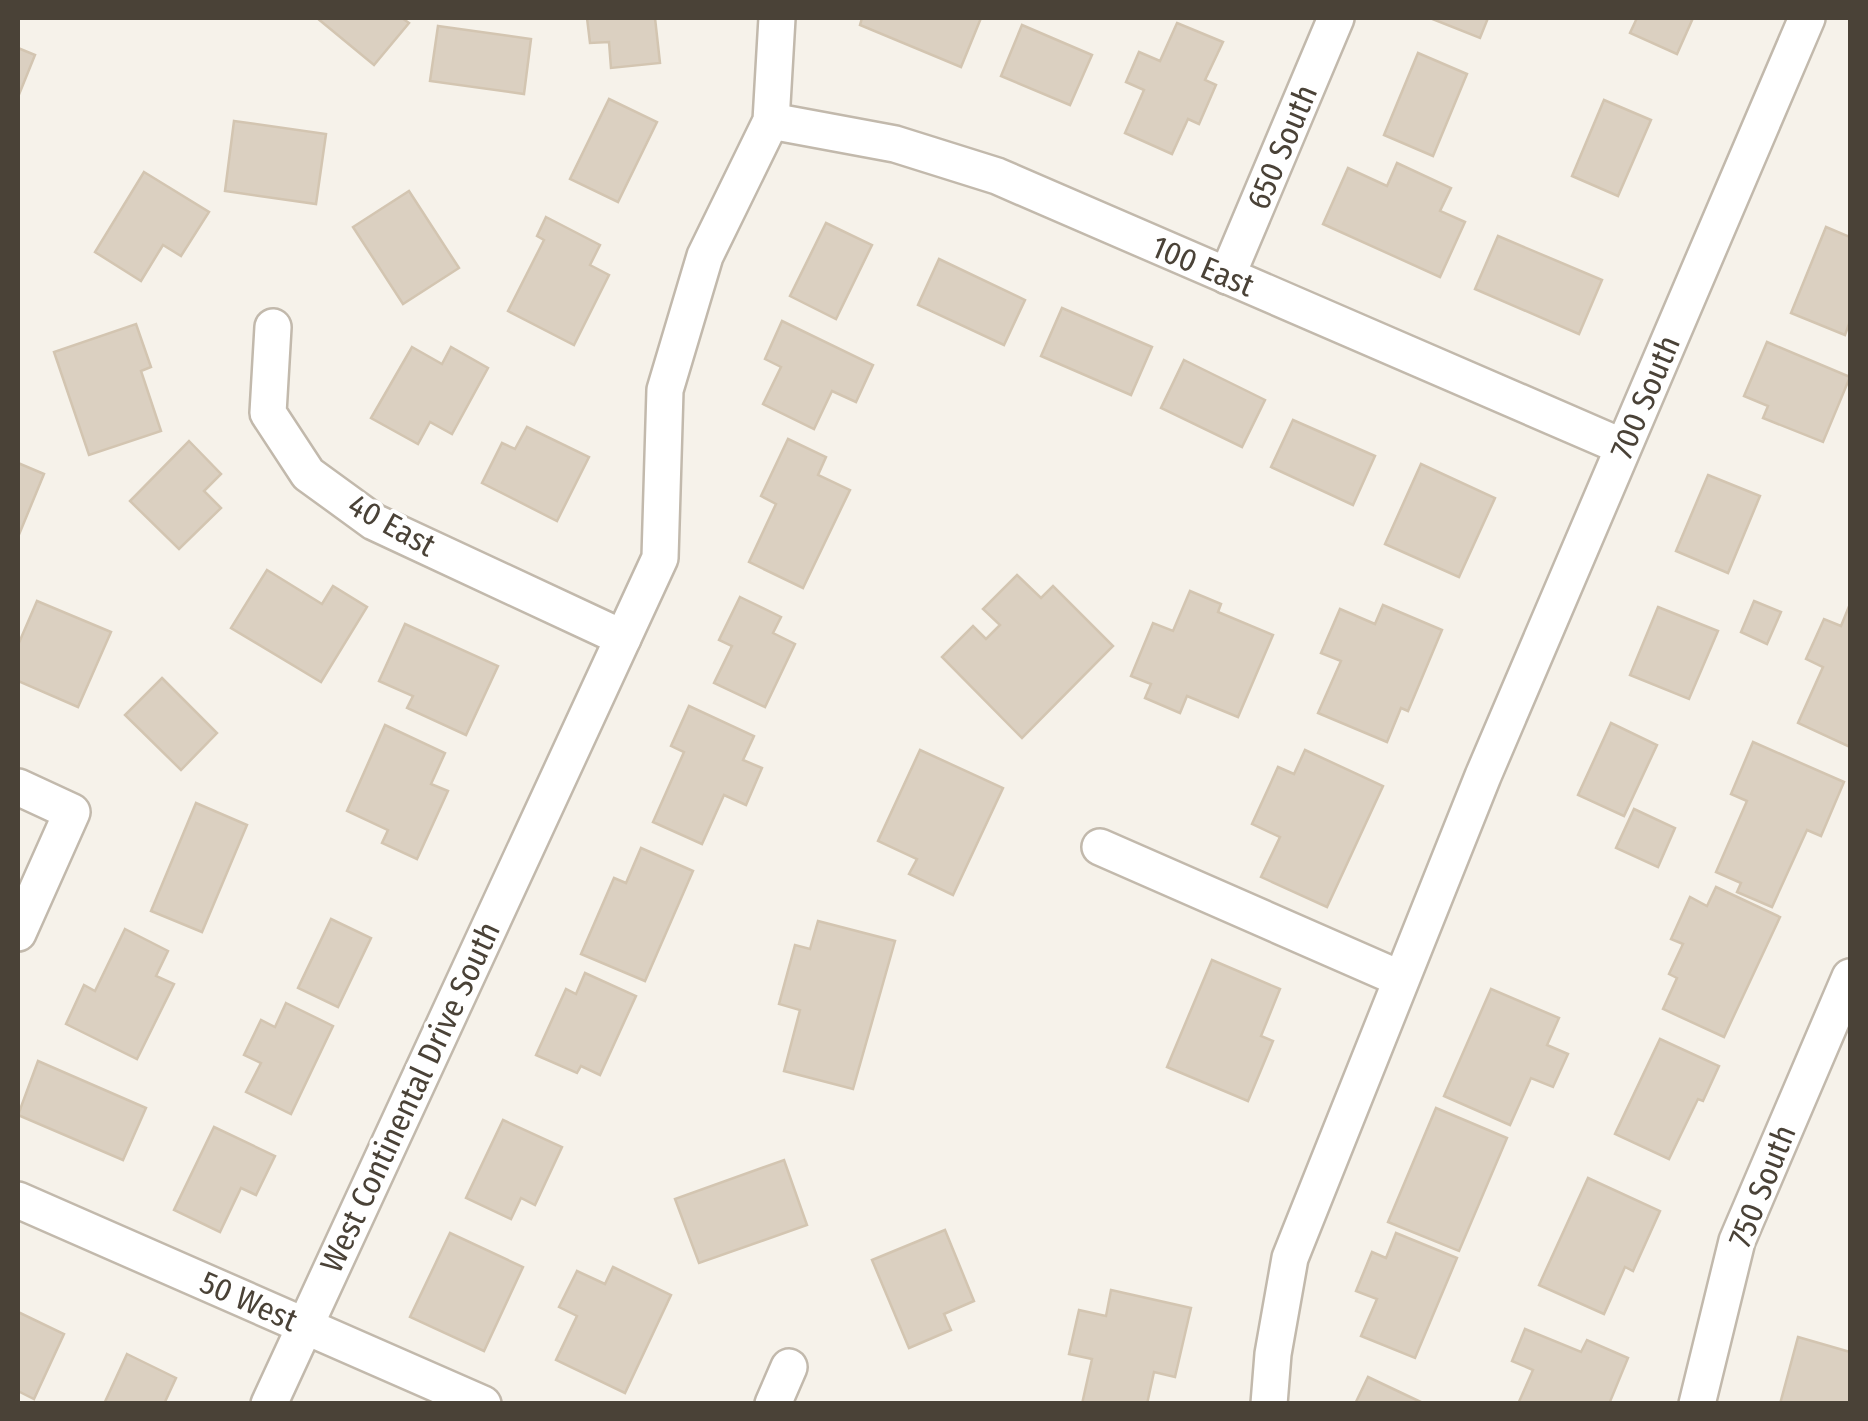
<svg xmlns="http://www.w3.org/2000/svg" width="1868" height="1421" font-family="'Fira Sans Condensed',sans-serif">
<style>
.building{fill:#dbd0c1;stroke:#d3c5b1;stroke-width:2.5}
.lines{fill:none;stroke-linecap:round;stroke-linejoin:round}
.street-casing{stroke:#c2b9ac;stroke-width:40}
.street{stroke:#fff;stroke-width:35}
.labels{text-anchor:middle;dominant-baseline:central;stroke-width:8;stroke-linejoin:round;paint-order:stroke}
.street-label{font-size:32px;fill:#4a4237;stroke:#fff}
</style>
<rect width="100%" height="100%" fill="#f6f2ea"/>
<g class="building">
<path d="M317 18H402L409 23 374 65Z"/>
<path d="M587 18H655L660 63 611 68 609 42 590 43Z"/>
<path d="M862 18H981L961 67 860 25Z"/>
<path d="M1430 18H1488L1480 38Z"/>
<path d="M1637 18H1693L1677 54 1630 33Z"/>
<path d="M1177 23 1223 42 1205 80 1216 85 1199 124 1188 119 1172 154 1125 133 1144 90 1126 82 1139 52 1160 61Z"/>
<path d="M1022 25 1092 55 1070 105 1001 76Z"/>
<path d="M438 26 531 39 524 94 430 81Z"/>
<path d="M18 48 35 55 18 97Z"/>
<path d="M1418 53 1467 74 1433 156 1384 135Z"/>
<path d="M609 99 657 122 618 202 570 179Z"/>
<path d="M1604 100 1651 120 1618 196 1572 176Z"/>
<path d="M234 121 326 134 316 204 225 191Z"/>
<path d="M1397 163 1451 188 1440 211 1465 222 1440 277 1323 224 1348 168 1387 186Z"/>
<path d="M144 172 209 212 181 256 163 245 141 281 95 252Z"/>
<path d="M409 191 459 268 403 304 353 227Z"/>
<path d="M546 217 600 245 590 265 609 275 574 345 508 311 544 240 537 236Z"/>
<path d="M826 223 872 245 836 319 790 296Z"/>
<path d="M1826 227 1850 237V321L1845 335 1791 313Z"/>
<path d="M1498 236 1602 280 1579 334 1475 289Z"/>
<path d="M939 259 1025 300 1004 345 918 305Z"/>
<path d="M1062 308 1152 347 1131 395 1041 356Z"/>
<path d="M782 321 873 365 856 402 832 391 814 429 763 404 781 367 765 359Z"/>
<path d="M136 324 151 367 141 371 161 431 89 455 54 352Z"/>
<path d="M1767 342 1850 377 1823 442 1763 418 1768 406 1744 396Z"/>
<path d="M412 347 442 364 451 347 488 368 452 434 430 422 418 444 371 418Z"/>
<path d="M1184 360 1265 400 1242 447 1161 408Z"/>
<path d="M1293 420 1375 456 1353 505 1271 467Z"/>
<path d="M527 427 589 457 557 521 482 483 502 443 515 449Z"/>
<path d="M788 439 826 457 818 475 850 490 803 588 749 562 776 504 761 496Z"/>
<path d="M189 441 221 474 204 491 221 508 179 549 130 501Z"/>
<path d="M18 463 44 474 18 537Z"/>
<path d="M1421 464 1495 498 1459 577 1385 544Z"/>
<path d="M1708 475 1760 496 1728 573 1676 551Z"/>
<path d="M267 570 322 604 333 586 367 607 321 682 231 628Z"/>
<path d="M1017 575 1041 598 1053 586 1113 646 1022 738 942 657 973 626 986 639 1000 625 983 609Z"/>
<path d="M1190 591 1221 604 1218 612 1273 635 1238 717 1187 696 1180 713 1145 698 1151 684 1131 676 1153 623 1173 631Z"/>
<path d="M740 597 781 617 773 633 795 644 765 707 714 683 732 646 719 640Z"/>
<path d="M37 601 111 632 78 707 18 681V645Z"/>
<path d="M1754 601 1781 612 1767 644 1741 632Z"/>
<path d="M1850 604V747L1798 723 1823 667 1806 659 1824 619 1841 626Z"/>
<path d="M1383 605 1442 630 1408 711 1401 708 1387 742 1318 713 1341 661 1321 653 1340 609 1375 624Z"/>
<path d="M1658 607 1718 631 1689 699 1630 675Z"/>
<path d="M405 624 498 666 466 735 407 708 413 696 379 681Z"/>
<path d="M162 678 217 733 181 770 125 715Z"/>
<path d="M689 706 754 736 743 760 762 768 746 805 724 795 702 844 653 822 684 752 671 746Z"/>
<path d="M1611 723 1657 745 1624 816 1578 795Z"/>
<path d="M385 725 445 753 431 784 448 791 417 859 382 843 388 830 347 811Z"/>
<path d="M1753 742 1844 782 1821 836 1807 830 1772 907 1737 892 1741 883 1716 872 1747 801 1731 794Z"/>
<path d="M920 750 1003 788 953 895 909 874 917 859 878 841Z"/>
<path d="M1305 750 1383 786 1327 907 1261 877 1280 837 1252 824 1278 767 1294 774Z"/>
<path d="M196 803 247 825 202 932 151 911Z"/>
<path d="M1634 809 1675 828 1658 867 1616 848Z"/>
<path d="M641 848 693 871 645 981 581 954 614 878 626 883Z"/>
<path d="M1716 887 1780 917 1724 1037 1663 1009 1677 978 1669 974 1683 944 1671 939 1690 897 1707 906Z"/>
<path d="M331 919 371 938 338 1007 298 988Z"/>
<path d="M818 921 895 941 853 1089 784 1071 800 1010 779 1004 795 945 810 949Z"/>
<path d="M125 929 168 951 156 976 174 984 137 1059 66 1024 84 985 95 991Z"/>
<path d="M1212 960 1280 989 1261 1036 1273 1041 1248 1101 1167 1067Z"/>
<path d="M585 973 636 996 600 1075 581 1066 577 1073 536 1055 566 989 576 994Z"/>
<path d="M1491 989 1559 1018 1547 1045 1568 1054 1553 1087 1531 1078 1510 1125 1444 1096Z"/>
<path d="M286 1003 333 1026 291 1114 246 1092 261 1063 244 1055 261 1020 275 1027Z"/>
<path d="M1660 1039 1719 1066 1703 1101 1698 1099 1669 1159 1615 1134Z"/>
<path d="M38 1061 146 1108 123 1160 18 1115Z"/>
<path d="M1436 1108 1507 1138 1459 1251 1388 1222Z"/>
<path d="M503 1120 562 1147 535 1205 521 1198 511 1219 466 1198Z"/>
<path d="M214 1127 275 1156 256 1195 241 1188 220 1232 174 1210Z"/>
<path d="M784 1160 807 1225 699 1263 675 1199Z"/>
<path d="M1588 1178 1660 1211 1633 1271 1625 1267 1604 1314 1539 1285Z"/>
<path d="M945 1230 974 1301 944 1314 951 1330 909 1348 872 1260Z"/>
<path d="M450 1233 523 1267 484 1351 410 1317Z"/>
<path d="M1396 1233 1457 1258 1415 1358 1361 1336 1377 1299 1356 1291 1372 1252 1386 1258Z"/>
<path d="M613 1267 671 1295 625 1393 556 1360 577 1316 559 1307 577 1271 605 1284Z"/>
<path d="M1111 1290 1191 1308 1175 1377 1154 1372 1147 1404H1082L1092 1359 1069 1354 1079 1310 1106 1316Z"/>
<path d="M18 1312 64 1334 34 1399 18 1391Z"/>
<path d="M1525 1329 1581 1352 1587 1340 1628 1358 1609 1404H1518L1533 1370 1512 1361Z"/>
<path d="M1798 1337 1850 1352V1404H1780Z"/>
<path d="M127 1354 176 1378 164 1404H104Z"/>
<path d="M1368 1377 1425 1404H1355Z"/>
</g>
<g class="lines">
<defs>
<g id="street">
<path d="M771 121 895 144 997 176 1623 447"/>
<path d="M1227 276 1336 18"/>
<path d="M273 327 268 413 308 474 374 522 623 638"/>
<path d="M18 787 72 812 18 933"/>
<path d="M1100 847 1401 979"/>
<path d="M18 1200 483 1404"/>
<path d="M269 1404 660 558 665 390 705 256 771 121 777 18"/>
<path d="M773 1404 789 1367"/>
<path d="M1269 1404 1273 1354 1290 1258 1483 776 1807 18"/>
<path d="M1697 1404 1737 1241 1850 977"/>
</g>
</defs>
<use href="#street" class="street-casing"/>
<use href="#street" class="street"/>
</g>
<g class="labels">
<g class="street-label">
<text transform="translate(1282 147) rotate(-67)">650 South</text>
<text transform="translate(1203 266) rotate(23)">100 East</text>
<text transform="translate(1645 397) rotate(-67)">700 South</text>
<text transform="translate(392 525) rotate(29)">40 East</text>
<text transform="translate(410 1097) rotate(-65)">West Continental Drive South</text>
<text transform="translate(1762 1186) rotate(-68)">750 South</text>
<text transform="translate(249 1301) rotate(24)">50 West</text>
</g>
</g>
<rect width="1868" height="1421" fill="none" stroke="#4a4237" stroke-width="40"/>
</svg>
